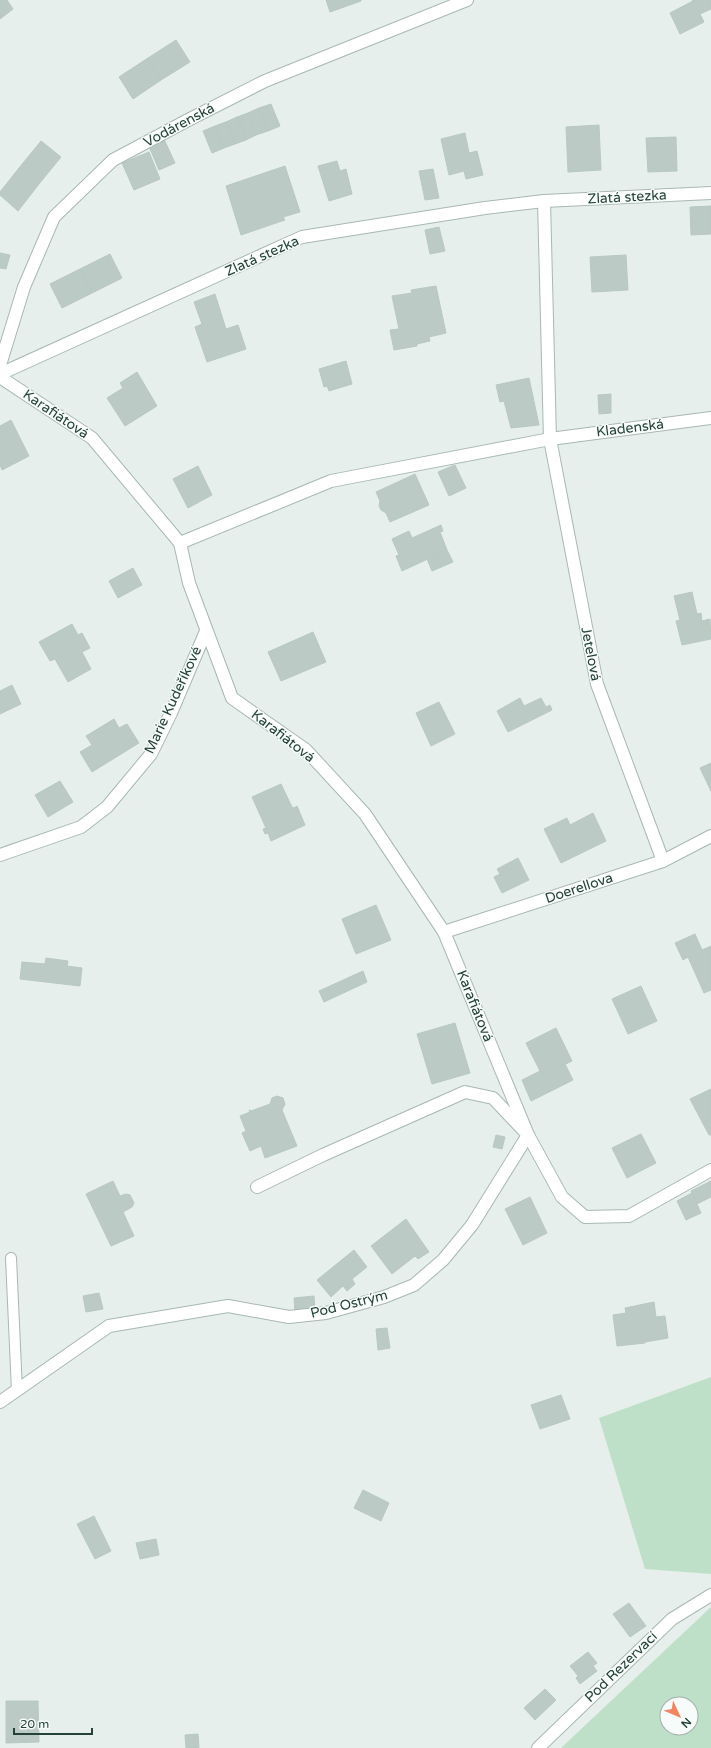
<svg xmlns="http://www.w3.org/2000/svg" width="711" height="1748" font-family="'Varela Round',sans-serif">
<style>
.green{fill:#bfe0c8;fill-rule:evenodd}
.building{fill:#bbcac4;stroke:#b8c9c2}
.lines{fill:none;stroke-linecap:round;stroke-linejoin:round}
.lane-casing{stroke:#a8b8b2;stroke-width:12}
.street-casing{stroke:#a8b8b2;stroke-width:14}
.lane{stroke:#fff;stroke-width:10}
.street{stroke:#fff;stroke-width:12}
.labels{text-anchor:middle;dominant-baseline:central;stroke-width:3;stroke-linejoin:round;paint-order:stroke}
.street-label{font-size:14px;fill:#24423a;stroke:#f7fbf9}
</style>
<rect width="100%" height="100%" fill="#e6efeb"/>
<g class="green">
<path d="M711 1377V1574L645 1569 599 1418Z"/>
<path d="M711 1607V1748H561ZM667 1704H691V1728H667Z"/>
</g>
<g class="building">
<path d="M0 0H7L13 9 0 19Z"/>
<path d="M326 0H361V1L330 12Z"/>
<path d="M692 0H711V9L700 14 704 22 680 34 670 13 693 1Z"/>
<path d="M176 40 190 62 161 80 148 58Z"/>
<path d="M148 58 161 80 133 99 119 77Z"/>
<path d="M271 104 280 126 268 131 259 108Z"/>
<path d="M259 108 268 131 256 135 248 113Z"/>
<path d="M248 113 256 135 246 140 237 117Z"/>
<path d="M237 117 246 140 235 144 226 122Z"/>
<path d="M226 122 235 144 224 148 215 126Z"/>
<path d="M599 125 601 170 568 172 566 127Z"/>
<path d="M215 126 224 148 212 153 203 131Z"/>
<path d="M465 133 469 153 477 151 483 175 466 179 464 171 449 175 441 139Z"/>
<path d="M163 137 175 163 159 170 148 144Z"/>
<path d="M676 137 677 171 648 172 646 138Z"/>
<path d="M41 141 61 157 39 184 19 168Z"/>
<path d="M149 152 160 179 134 190 122 163Z"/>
<path d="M337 161 340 171 346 169 352 194 329 201 318 166Z"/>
<path d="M285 166 300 212 283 217 285 220 241 235 226 186Z"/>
<path d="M19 168 39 184 18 211 0 195V192Z"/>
<path d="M433 169 439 198 425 200 419 171Z"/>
<path d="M711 206V234L691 235 690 207Z"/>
<path d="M439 227 445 251 430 254 425 230Z"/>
<path d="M0 253 10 255 6 269 0 268Z"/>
<path d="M110 254 122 278 92 293 80 269Z"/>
<path d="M626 255 628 290 592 292 590 257Z"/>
<path d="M80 269 92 293 62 308 50 284Z"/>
<path d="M436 286 446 333 429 337 430 341 417 344V346L394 350 390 330 399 329 392 296 412 293 411 290Z"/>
<path d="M215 294 226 329 238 325 246 349 207 362 195 327 202 324 194 302Z"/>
<path d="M346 361 352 384 329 391 327 386 324 387 319 369Z"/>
<path d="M137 372 157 406 125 426 107 398 123 388 120 383Z"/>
<path d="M529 378 539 425 511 428 504 401 500 402 496 385Z"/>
<path d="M611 394V413L599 414 598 395Z"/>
<path d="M11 420 29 456 2 470 0 465V426Z"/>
<path d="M455 465 466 488 449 496 438 472Z"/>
<path d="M198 466 212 495 188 508 173 479Z"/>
<path d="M415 474 429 505 390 522 386 513 381 510 379 506 380 501 376 492Z"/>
<path d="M441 525 443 531 440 532 447 550 402 571 396 556 399 555 392 539 409 531 412 538Z"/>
<path d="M447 550 453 562 432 571 427 559Z"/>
<path d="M133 568 142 585 118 598 109 581Z"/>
<path d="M692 592 697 614 701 613 702 621 710 619 711 639 682 645 676 621 680 620 674 596Z"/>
<path d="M72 624 78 635 82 633 90 648 82 652 91 669 68 682 55 659 50 661 39 642Z"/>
<path d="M313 632 326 662 281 681 268 652Z"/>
<path d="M12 685 21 704 0 714V691Z"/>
<path d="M520 698 524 706 541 698 546 707 550 705 552 710 508 732 497 711Z"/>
<path d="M439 702 455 734 431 746 416 713Z"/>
<path d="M114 719 119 728 127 724 139 743 92 772 80 752 92 745 86 736Z"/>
<path d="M711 763V791L700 768Z"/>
<path d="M60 781 73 802 48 817 35 795Z"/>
<path d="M281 784 292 807 294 808 297 806 305 825 271 841 268 833 265 834 263 829 266 828 252 797Z"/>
<path d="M593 813 606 841 561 863 544 829 567 818 570 825Z"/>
<path d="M518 858 529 880 502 893 494 877 500 874 497 869Z"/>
<path d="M376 905 391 940 356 954 342 919Z"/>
<path d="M695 934 702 950 711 946V990L704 993 688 957 683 960 675 943Z"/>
<path d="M46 958 68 961 67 966 82 968 80 986 20 979 22 962 45 964Z"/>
<path d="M363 971 367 982 324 1002 319 991Z"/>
<path d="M641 986 657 1021 628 1034 612 999Z"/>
<path d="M455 1023 470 1073 432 1084 417 1034Z"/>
<path d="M556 1028 572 1061 542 1075 526 1043Z"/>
<path d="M565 1064 573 1080 531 1101 522 1080 540 1071 542 1075Z"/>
<path d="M711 1089V1135H709L690 1099Z"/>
<path d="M277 1096 283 1098 285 1104 282 1110 297 1146 265 1158 261 1146 250 1151 242 1133 246 1131 240 1116 250 1112 249 1110 251 1111 270 1104 272 1098Z"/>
<path d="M641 1134 656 1163 627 1178 612 1148Z"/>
<path d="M496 1135 505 1137 502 1149 493 1147Z"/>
<path d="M113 1181 120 1196 126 1194 130 1195 134 1203 132 1207 123 1212 134 1236 111 1246 86 1194Z"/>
<path d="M711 1181V1197L697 1204 691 1191Z"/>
<path d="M692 1193 701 1213 686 1220 677 1201Z"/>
<path d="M530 1197 547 1233 523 1245 505 1209Z"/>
<path d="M406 1219 429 1252 418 1259 415 1256 392 1274 371 1246Z"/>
<path d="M354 1250 367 1267 352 1279 355 1284 347 1291 343 1286 331 1297 317 1280Z"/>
<path d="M99 1293 103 1309 86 1312 83 1296Z"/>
<path d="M314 1296 315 1312 295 1313 294 1298Z"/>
<path d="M654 1302 656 1317 665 1316 668 1338 645 1342V1343L617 1346 613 1315 626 1313 625 1308Z"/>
<path d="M387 1328 390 1348 378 1350 376 1329Z"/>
<path d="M561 1395 570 1419 540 1429 531 1405Z"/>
<path d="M363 1490 389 1503 381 1521 354 1508Z"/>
<path d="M94 1516 111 1551 95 1559 77 1524Z"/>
<path d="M156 1539 159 1555 140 1559 136 1543Z"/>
<path d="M629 1603 646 1626 630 1637 613 1614Z"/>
<path d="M588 1652 597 1663 593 1666 597 1671 580 1684 576 1678 578 1676 570 1666Z"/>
<path d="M545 1689 556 1700 535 1720 524 1708Z"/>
<path d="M6 1701H38L39 1742 6 1743Z"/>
<path d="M198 1734 199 1748H186L185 1735Z"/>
</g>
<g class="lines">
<defs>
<path id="lane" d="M11 1258 17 1391"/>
<g id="street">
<path d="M544 201 550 439 597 684 663 861"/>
<path d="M0 365 24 287 54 217 113 160 190 119 265 81 467 0"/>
<path d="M0 374 302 237 485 208 544 201 711 193"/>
<path d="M0 377 92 438 180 543 189 583 232 698 306 750 365 814 444 932 528 1135 562 1197 585 1217 629 1216 711 1170"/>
<path d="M180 543 331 481 550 439 711 418"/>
<path d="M0 855 81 827 107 807 151 754 171 713 206 631"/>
<path d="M444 932 663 861 711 836"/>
<path d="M0 1402 109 1326 228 1306 289 1317 326 1313 384 1297 414 1285 443 1260 472 1225 528 1135 493 1098 465 1092 323 1155 257 1187"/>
<path d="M538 1748 672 1619 711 1595"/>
</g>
</defs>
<use href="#lane" class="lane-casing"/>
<use href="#street" class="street-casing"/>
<use href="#lane" class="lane"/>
<use href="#street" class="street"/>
</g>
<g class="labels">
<g class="street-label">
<text transform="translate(179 125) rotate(-28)">Vodárenská</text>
<text transform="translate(627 197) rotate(-3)">Zlatá stezka</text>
<text transform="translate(262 256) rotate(-24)">Zlatá stezka</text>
<text transform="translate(56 414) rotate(34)">Karafiátová</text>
<text transform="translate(630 428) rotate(-7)">Kladenská</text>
<text transform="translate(591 654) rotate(79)">Jetelová</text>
<text transform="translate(173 700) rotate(-65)">Marie Kudeříkové</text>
<text transform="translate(283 736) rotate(38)">Karafiátová</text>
<text transform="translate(579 888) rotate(-18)">Doerellova</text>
<text transform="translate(475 1006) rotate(68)">Karafiátová</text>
<text transform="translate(349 1304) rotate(-14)">Pod Ostrým</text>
<text transform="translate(621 1667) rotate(-44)">Pod Rezervací</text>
</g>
</g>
<g transform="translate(679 1716) rotate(134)"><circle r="19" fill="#f7fbf9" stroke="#a3b1ad"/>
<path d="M0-3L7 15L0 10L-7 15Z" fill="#f4845f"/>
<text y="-6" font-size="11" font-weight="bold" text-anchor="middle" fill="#24423a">N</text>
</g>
<path d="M14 1728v6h78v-6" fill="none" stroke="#24423a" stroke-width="2"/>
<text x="20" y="1728" font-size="12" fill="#24423a" stroke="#f7fbf9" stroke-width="3" paint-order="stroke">20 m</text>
</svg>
